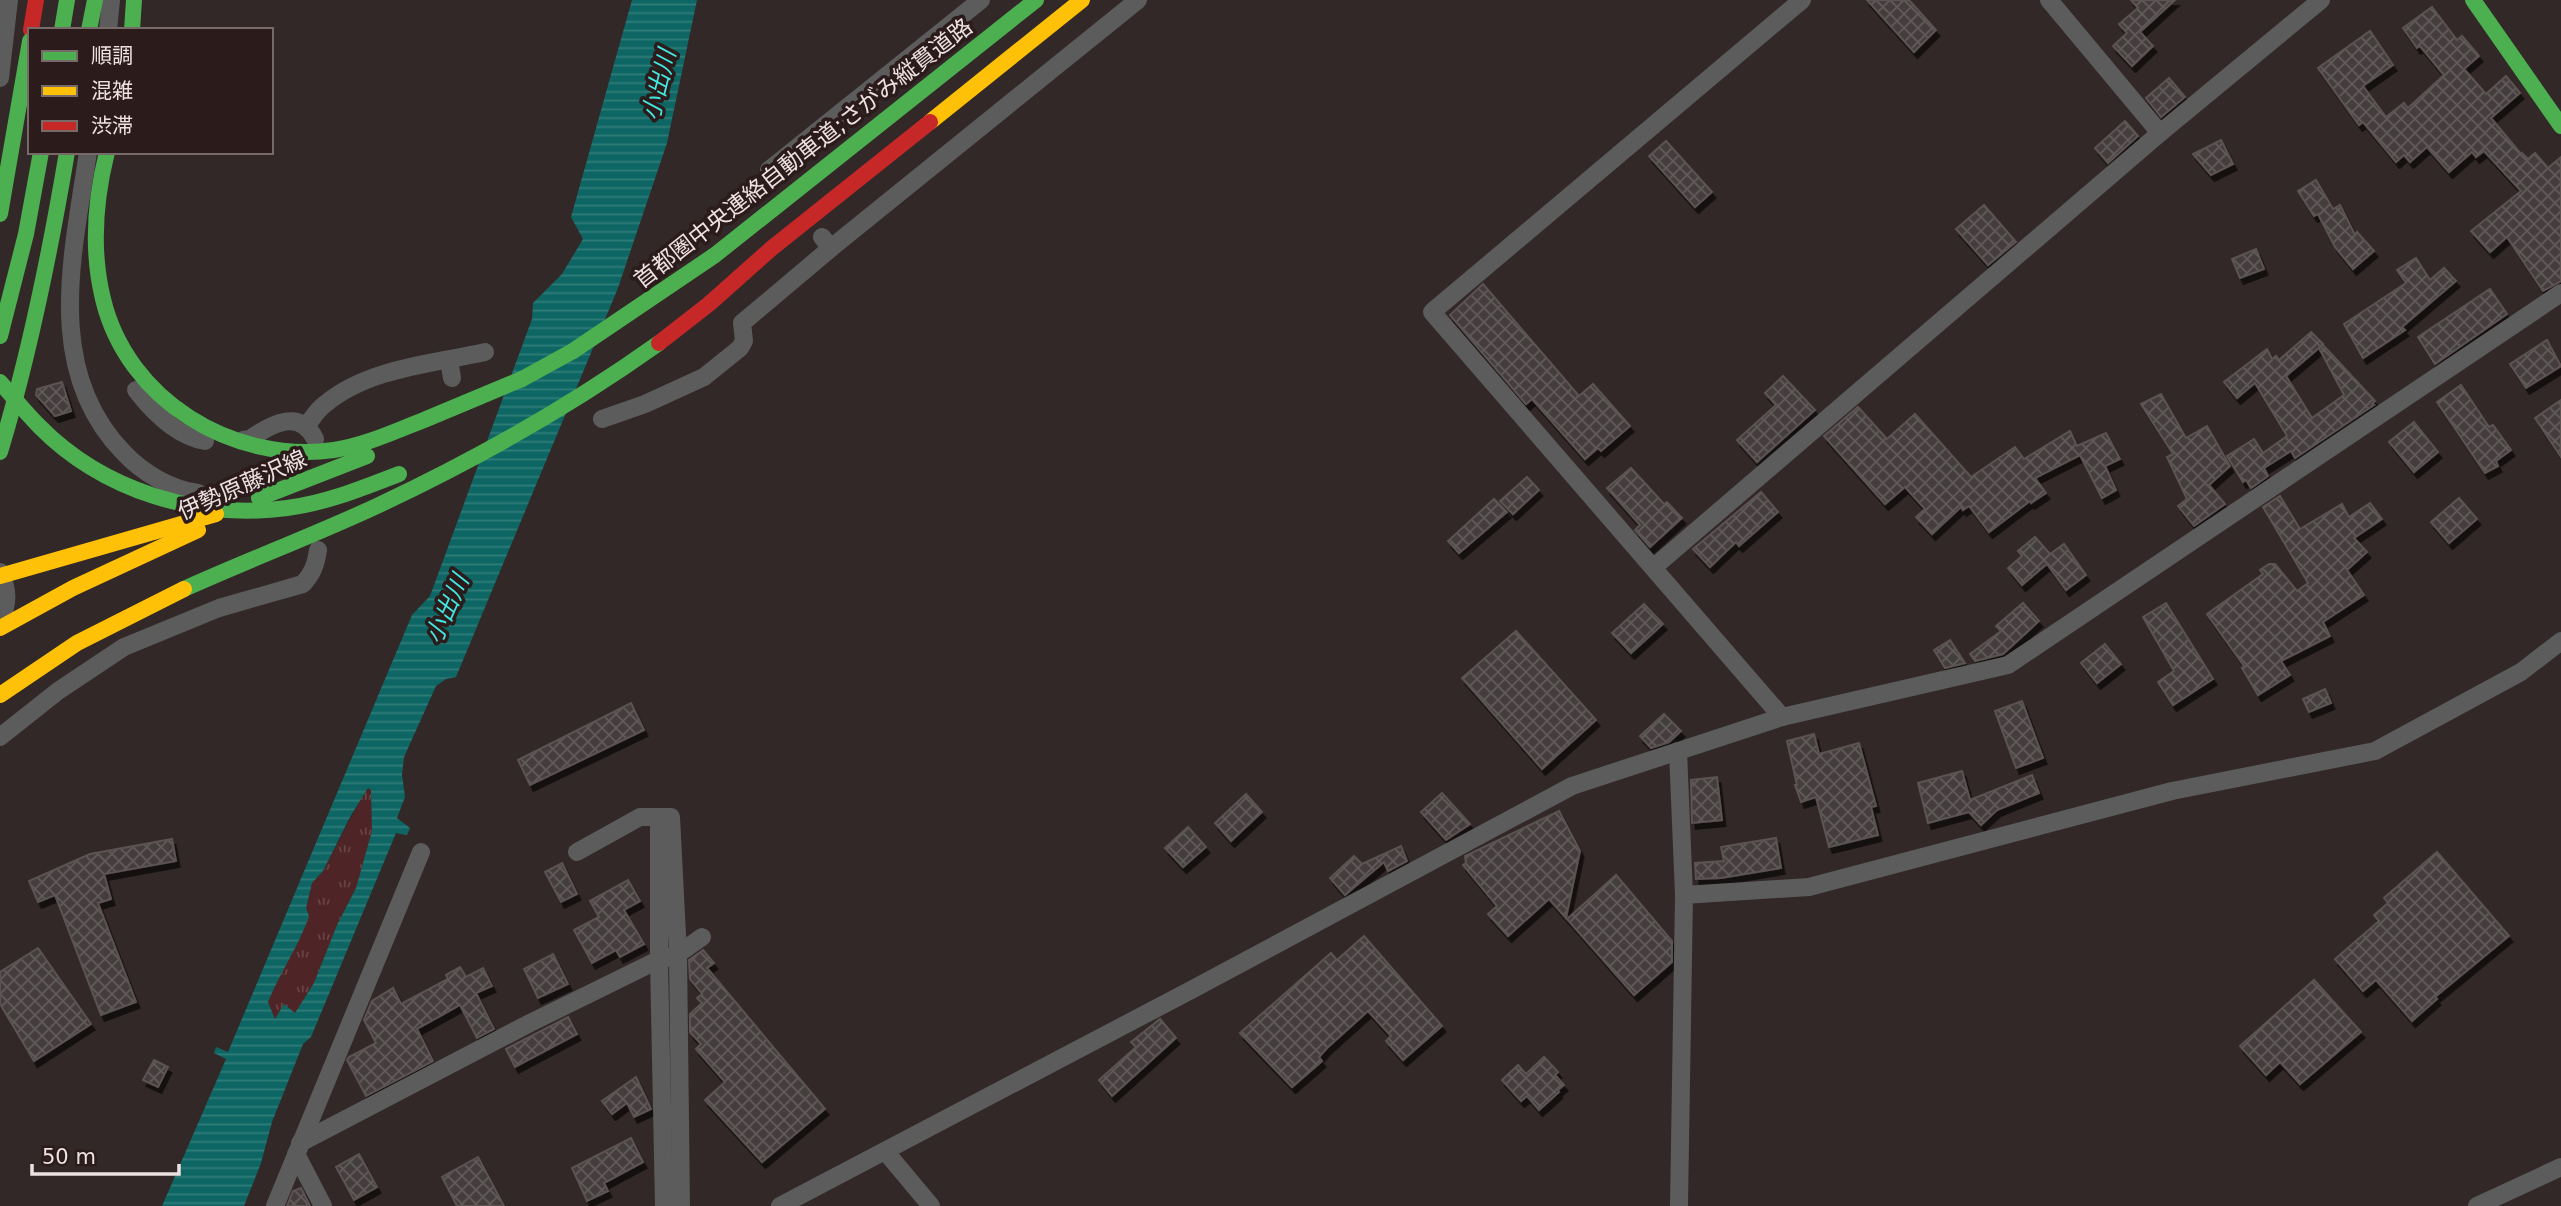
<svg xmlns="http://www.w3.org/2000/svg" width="2561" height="1206" font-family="'DejaVu Sans','Noto Sans JP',sans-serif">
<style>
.grass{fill:url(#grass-tufts)}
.water{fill:url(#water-rules);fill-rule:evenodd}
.building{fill:url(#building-cross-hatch);stroke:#5c5252;stroke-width:2;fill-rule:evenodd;filter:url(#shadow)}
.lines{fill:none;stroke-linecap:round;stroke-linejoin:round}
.street{stroke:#5c5c5c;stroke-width:18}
.fast{stroke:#4caf50;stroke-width:16}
.slow{stroke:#ffc107;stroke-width:16}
.jam{stroke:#c62828;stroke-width:16}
.fast-bridge{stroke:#4caf50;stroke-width:16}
.slow-bridge{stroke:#ffc107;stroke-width:16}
.jam-bridge{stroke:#c62828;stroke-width:16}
.labels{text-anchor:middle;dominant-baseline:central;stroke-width:7;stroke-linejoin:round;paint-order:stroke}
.street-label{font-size:23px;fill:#ede1e1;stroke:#2b1b1b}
.water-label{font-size:24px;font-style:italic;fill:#42e6e0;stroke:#2b1b1b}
</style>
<defs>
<pattern id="grass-tufts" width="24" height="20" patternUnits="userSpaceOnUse" patternTransform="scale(1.75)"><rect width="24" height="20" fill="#4f2426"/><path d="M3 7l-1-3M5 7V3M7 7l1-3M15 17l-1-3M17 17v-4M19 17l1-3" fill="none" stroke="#694445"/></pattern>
<pattern id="water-rules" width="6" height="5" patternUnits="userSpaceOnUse" patternTransform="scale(1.75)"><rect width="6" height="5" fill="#0d6663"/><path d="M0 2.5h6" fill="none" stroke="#317c79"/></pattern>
<pattern id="building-cross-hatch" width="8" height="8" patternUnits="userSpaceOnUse" patternTransform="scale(1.75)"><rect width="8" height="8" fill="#453e3e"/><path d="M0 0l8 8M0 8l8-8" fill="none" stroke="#605a5a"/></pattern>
<filter id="shadow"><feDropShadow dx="3.5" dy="6" stdDeviation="0" flood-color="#0009"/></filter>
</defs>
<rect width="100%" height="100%" fill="#322828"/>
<path class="grass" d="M367 788 371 789 372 832 356 888 337 925 314 983 295 1014 275 1020 268 1002 306 908 312 882 323 871Z"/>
<path class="water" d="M632 0H697L667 143 618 288 456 677 446 679 436 686 404 757 402 775 405 797 397 818 410 828 407 835 396 833 311 1037 303 1044 272 1122 261 1163 244 1206H162L226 1059 214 1053 216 1047 228 1052 412 615 430 596 532 319 533 303 562 274 583 239 571 217ZM368 788 371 790 372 831 356 888 337 925 314 983 295 1013 284 1004 275 1019 268 1002C280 972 299 946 309 916L306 908 312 883 323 871 350 817Z"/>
<g class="building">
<path d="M1867 0H1909L1936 30 1914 52Z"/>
<path d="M2131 0H2175L2140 32 2153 46 2132 66 2113 46 2127 33 2119 24 2138 8Z"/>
<path d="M2432 7 2457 40 2462 36 2479 56 2464 69 2486 94 2506 76 2520 93 2491 118 2521 154 2522 153 2528 159 2535 153 2548 168 2561 157V281L2543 291 2507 237 2490 252 2471 231 2521 191 2484 151 2476 157 2472 152 2449 172 2427 147 2410 162 2404 155 2396 162 2363 122 2359 125 2318 68 2370 31 2393 65 2363 86 2386 117 2404 103 2408 108 2444 75 2420 46 2417 48 2403 28Z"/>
<path d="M2169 78 2185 97 2161 117 2146 98Z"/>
<path d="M2125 121 2138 136 2108 163 2095 148Z"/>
<path d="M2221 140 2233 164 2211 175 2193 154Z"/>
<path d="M1666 141 1712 192 1695 207 1649 156Z"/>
<path d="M2316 180 2333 209 2340 205 2355 235 2357 232 2374 251 2353 269 2335 247 2318 214 2314 216 2298 191Z"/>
<path d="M1984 205 2016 242 1988 265 1956 229Z"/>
<path d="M2256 249 2264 269 2240 278 2232 259Z"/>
<path d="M2416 258 2430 280 2444 268 2456 281 2402 327 2405 330 2363 358 2344 324 2406 283 2397 270Z"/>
<path d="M1483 284 1579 396 1593 384 1630 426 1601 451 1598 448 1585 459 1532 399 1526 404 1450 315Z"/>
<path d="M2490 289 2507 314 2435 364 2418 337Z"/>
<path d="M2311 332 2323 344 2319 347 2323 345 2375 401 2372 404 2374 405 2295 458 2291 451 2264 468 2268 476 2251 488 2246 480 2243 482 2227 456 2254 439 2263 453 2287 436 2255 383 2237 398 2224 382 2267 349 2272 359 2276 356 2279 360ZM2319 348 2344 395 2312 418 2286 376Z"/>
<path d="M2547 340 2561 366 2526 388 2510 364Z"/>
<path d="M1783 376 1815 410 1757 462 1737 440 1776 405 1765 393Z"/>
<path d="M62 382 71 411 55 416 36 395 37 389Z"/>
<path d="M2461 385 2489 427 2493 425 2511 450 2496 461 2498 466 2485 473 2437 402Z"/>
<path d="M2161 394 2186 438 2207 426 2230 466 2209 485 2225 504 2194 526 2178 506 2187 499 2167 457 2173 454 2141 404Z"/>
<path d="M2561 400V457L2535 418Z"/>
<path d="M1858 407 1887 439 1915 414 1971 477 2015 447 2024 459 2070 431 2077 446 2106 433 2120 459 2105 466 2116 490 2102 498 2080 455 2035 478 2046 493 2031 503 2030 501 1989 532 1969 506 1963 510 1961 507 1932 534 1916 517 1925 509 1905 487 1885 504 1824 436Z"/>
<path d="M2414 422 2438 452 2414 472 2389 442Z"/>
<path d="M1631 468 1664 504 1667 502 1682 518 1650 547 1635 530 1640 525 1607 488Z"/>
<path d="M1527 477 1539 490 1513 514 1500 501Z"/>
<path d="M1761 492 1778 512 1739 546 1736 542 1710 567 1693 549Z"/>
<path d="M2280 496 2300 529 2342 504 2349 517 2370 503 2382 519 2354 538 2367 552 2347 570 2364 595 2323 622 2330 636 2281 661 2290 675 2258 695 2242 668 2244 666 2207 614 2263 574 2260 570 2269 564H2275L2297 591 2308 583 2263 507Z"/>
<path d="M2459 498 2477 519 2449 543 2431 522Z"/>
<path d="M1494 499 1507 512 1459 553 1448 541Z"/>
<path d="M2035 537 2050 554 2064 544 2086 575 2066 590 2047 564 2022 585 2008 568 2022 556 2018 551Z"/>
<path d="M2023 603 2039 621 2003 654 1975 661 1970 654 2001 631 1996 626Z"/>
<path d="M2166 603 2213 679 2173 705 2158 682 2174 671 2143 617Z"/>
<path d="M1644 604 1663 624 1631 653 1612 633Z"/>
<path d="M1516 631 1596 720 1542 769 1462 678Z"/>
<path d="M1950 640 1965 663 1945 668 1934 650Z"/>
<path d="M2105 644 2121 664 2097 683 2081 663Z"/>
<path d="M2325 689 2331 703 2309 712 2303 699Z"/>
<path d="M2022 701 2043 758 2016 768 1995 711Z"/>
<path d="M631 703 644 730 530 785 518 760Z"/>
<path d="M1664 714 1681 731 1669 742 1651 748 1640 736Z"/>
<path d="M1814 734 1819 754 1859 743 1876 806 1871 807 1878 835 1829 847 1816 797 1801 802 1795 785H1797L1787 741Z"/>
<path d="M1962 771 1970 800 2032 775 2039 793 1997 810 1981 825 1969 812 1928 823 1918 783Z"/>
<path d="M1717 777 1722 820 1692 823 1691 780Z"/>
<path d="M1442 793 1470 824 1446 840 1421 812Z"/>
<path d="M1246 794 1262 812 1231 841 1215 823Z"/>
<path d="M1559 811 1580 851 1566 918 1549 899 1508 936 1488 914 1497 906 1463 865 1466 863 1465 856Z"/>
<path d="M1188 827 1206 847 1183 867 1165 848Z"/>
<path d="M1776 838 1781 868 1721 878 1696 879 1695 863 1724 861 1721 847Z"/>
<path d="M172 839 176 861 104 874 111 899 98 903 136 1002 101 1015 55 895 38 902 29 881 90 854Z"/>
<path d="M1401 846 1407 861 1388 871 1384 862 1345 895 1330 878 1354 856 1362 864Z"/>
<path d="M2437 852 2509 936 2435 997 2437 999 2412 1021 2376 980 2363 991 2335 959 2379 921 2374 915 2388 903 2384 898Z"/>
<path d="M562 863 577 894 561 902 545 872Z"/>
<path d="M1616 875 1672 941V962L1634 995 1567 919Z"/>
<path d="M628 880 640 901 624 910 644 944 620 957 616 950 592 963 574 930 599 917 590 901Z"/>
<path d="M1364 936 1442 1026 1403 1060 1386 1041 1391 1036 1368 1011 1327 1048 1319 1057 1322 1061 1292 1087 1240 1033 1331 953 1337 960Z"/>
<path d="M38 948 91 1024 34 1061 0 1004V972Z"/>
<path d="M703 950 714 963 707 968 825 1109 762 1162 705 1100 725 1082 696 1049 701 1044 690 1032V1014L702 1003 697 998 702 994 690 979 689 960Z"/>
<path d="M553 954 568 984 538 998 524 969Z"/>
<path d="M460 967 466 977 483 968 492 986 476 993 494 1029 477 1038 460 1005 417 1029 433 1061 366 1096 347 1060 349 1057 376 1043 364 1020 372 1001 393 988 401 1004 448 979 446 975Z"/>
<path d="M2314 980 2361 1032 2300 1084 2280 1062 2266 1075 2240 1046Z"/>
<path d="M568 1017 577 1034 515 1067 506 1049Z"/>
<path d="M1160 1019 1176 1038 1112 1096 1099 1080 1136 1047 1131 1042Z"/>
<path d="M1544 1057 1558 1072 1555 1075 1564 1085 1558 1090 1559 1092 1539 1110 1527 1096 1521 1101 1502 1080 1518 1065 1526 1074Z"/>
<path d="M154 1060 168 1067 158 1087 143 1080Z"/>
<path d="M636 1077 651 1109 634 1117 627 1103 612 1114 602 1101Z"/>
<path d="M631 1138 643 1162 604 1183 608 1191 587 1201 572 1168Z"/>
<path d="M359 1154 377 1187 354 1200 336 1167Z"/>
<path d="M478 1157 504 1206H457L442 1177Z"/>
<path d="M301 1188 310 1206H287L293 1191Z"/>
</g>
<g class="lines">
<g class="street">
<path d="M2049 0 2160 133"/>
<path d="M108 30 111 0"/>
<path d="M0 78 9 0"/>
<path d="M88 152C73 255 43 370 124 453 143 473 170 489 198 493"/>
<path d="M775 178 769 170 981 0"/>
<path d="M822 237 831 248 1138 0"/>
<path d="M449 360 452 378"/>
<path d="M136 390C153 412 176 436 205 441"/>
<path d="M602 419 645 404 704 377 740 348 744 341 742 323 831 248"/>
<path d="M306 426C312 419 317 410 324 405 367 368 432 364 485 352"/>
<path d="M243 440 250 439C271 424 300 408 315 439"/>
<path d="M1654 567 2160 133 2321 0"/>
<path d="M0 572C8 590 9 603 0 621"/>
<path d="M1782 717 1432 312 1802 0"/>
<path d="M0 737 58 691 124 647 219 608 303 584C313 573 316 564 318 550"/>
<path d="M1678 751 1684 895 1679 1206"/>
<path d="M659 817V961L664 1206"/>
<path d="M577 852 640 817H671L678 954 681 1206"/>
<path d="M1684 895 1809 887 2172 791 2375 751 2521 672 2561 641"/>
<path d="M300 1143 530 1023 652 963 678 954 702 937"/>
<path d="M885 1151 931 1206"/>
<path d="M296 1154 323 1206"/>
<path d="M275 1206 421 852"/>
<path d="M780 1206 1193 989 1572 786 1782 717 2008 665 2561 293"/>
<path d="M2477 1206 2561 1167"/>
</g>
<g class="fast">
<path d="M2473 0 2561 126"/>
<path d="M62 30 67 0"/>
<path d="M89 30 95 0"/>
<path d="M132 30 134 0"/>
<path d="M0 336 26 234 41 152"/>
<path d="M522 379 573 351"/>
<path d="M0 452C30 353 50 253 67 152"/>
</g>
<path class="slow" d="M0 628 73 588 198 530"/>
<path class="jam" d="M31 30 36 0"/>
<g class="fast-bridge">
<path d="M107 152C95 200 91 250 103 299 127 400 233 464 334 450 366 445 395 431 424 420 457 406 489 393 522 379"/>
<path d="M0 214 30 41"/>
<path d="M573 351 715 255 1036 0"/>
<path d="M0 382C13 397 25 412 39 426 103 491 198 520 287 508 326 503 363 488 399 474"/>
<path d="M259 498 367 456"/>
<path d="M184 589C248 560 315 535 379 505 477 459 572 405 659 343"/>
</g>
<g class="slow-bridge">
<path d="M930 122 1082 0"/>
<path d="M0 576 216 514"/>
<path d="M0 695 77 643 184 589"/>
</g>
<path class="jam-bridge" d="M659 343 709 304 772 248 930 122"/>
</g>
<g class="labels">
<g class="street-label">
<text transform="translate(803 153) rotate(-38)">首都圏中央連絡自動車道;さがみ縦貫道路</text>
<text transform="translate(242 485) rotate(-24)">伊勢原藤沢線</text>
</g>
<g class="water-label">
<text transform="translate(659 85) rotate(-76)">小出川</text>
<text transform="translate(447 609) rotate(-66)">小出川</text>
</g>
</g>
<rect x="28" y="28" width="245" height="126" fill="#2b1b1b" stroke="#796a6a" stroke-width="2"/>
<rect x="42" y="51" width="35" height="10" fill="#4caf50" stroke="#796a6a" stroke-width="2"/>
<text x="91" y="63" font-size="21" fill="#ede1e1">順調</text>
<rect x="42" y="86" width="35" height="10" fill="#ffc107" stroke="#796a6a" stroke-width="2"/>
<text x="91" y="98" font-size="21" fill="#ede1e1">混雑</text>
<rect x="42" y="121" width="35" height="10" fill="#c62828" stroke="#796a6a" stroke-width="2"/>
<text x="91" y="133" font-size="21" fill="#ede1e1">渋滞</text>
<path d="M32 1164v10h147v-10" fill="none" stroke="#ede1e1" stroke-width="3.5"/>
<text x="42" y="1164" font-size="21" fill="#ede1e1" stroke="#2b1b1b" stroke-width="5" paint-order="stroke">50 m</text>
</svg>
